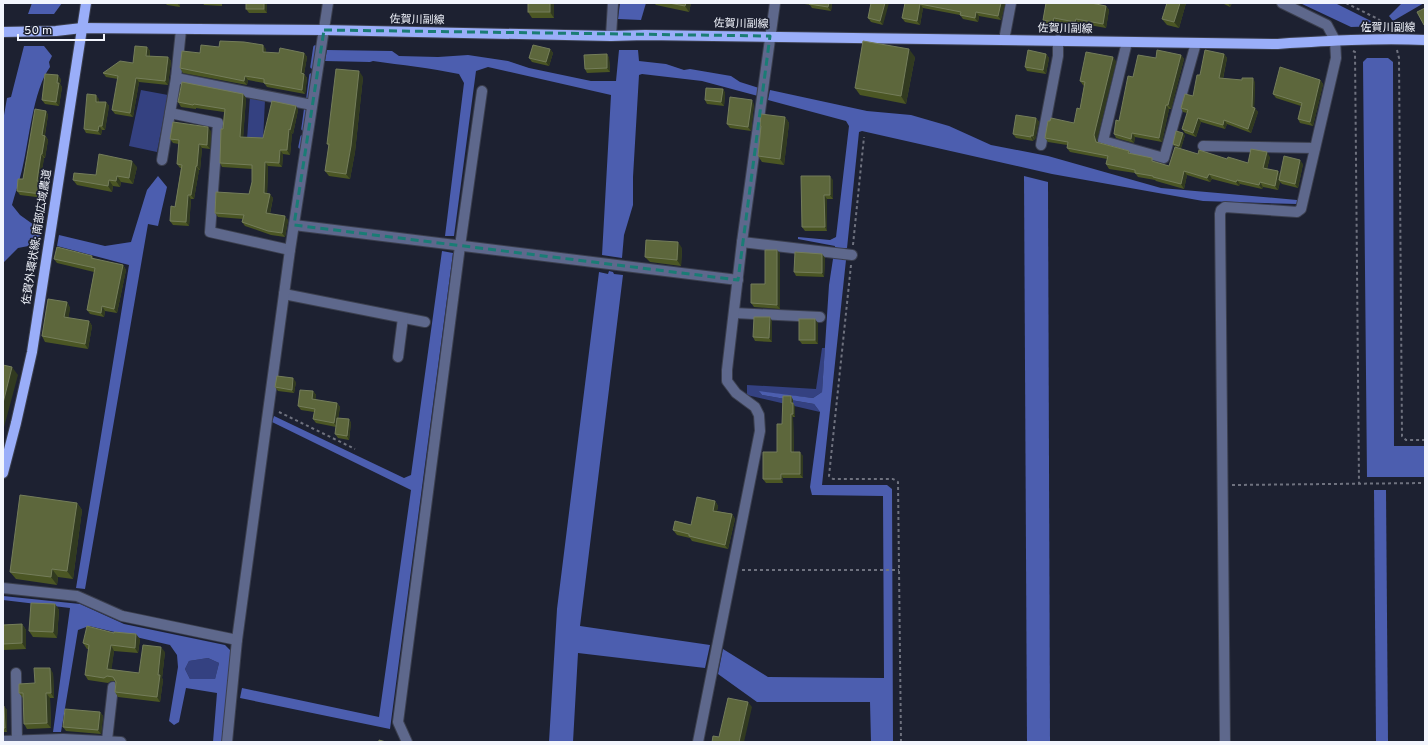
<svg xmlns="http://www.w3.org/2000/svg" width="1428" height="745" font-family="Overpass,'Noto Sans JP',sans-serif">
<style>
.green{fill:#344181}
.water{fill:#4c5eaf;fill-rule:evenodd}
.lines{fill:none;stroke-linecap:round;stroke-linejoin:round}
.stream{stroke:#4c5eaf;stroke-width:3.5}
.minor-casing{stroke:#3b3f4e;stroke-width:12}
.major-casing{stroke:#3b3f4e;stroke-width:12}
.path{stroke:#6f727f;stroke-width:2;stroke-dasharray:3 3;stroke-linecap:butt}
.minor{stroke:#5e688c;stroke-width:10}
.major{stroke:#9aaef9;stroke-width:10}
.wall{fill:#4b5624}
.shaded-wall{fill:#313a20}
.building{fill:#5d673c;stroke:#747d5a}
.marked{fill:none;stroke:#1a7c75;stroke-width:3;stroke-dasharray:8 5;stroke-linejoin:round}
.labels{text-anchor:middle;dominant-baseline:central;stroke-width:3.5;stroke-linejoin:round;paint-order:stroke}
.street-label{font-size:11px;fill:#f2f5fd;stroke:#1d2131}
</style>
<rect width="100%" height="100%" fill="#1d2131"/>
<g class="green">
<path d="M141 90 168 95 157 152 129 146Z"/>
<path d="M250 96 265 100 263 141 247 140Z"/>
<path d="M822 348H825L822 392 813 398 760 392 762 395 814 404 820 412 747 395V385L816 389Z"/>
<path d="M208 658 219 663 215 679H190L185 669 189 661Z"/>
</g>
<g class="water">
<path d="M32 3H62L54 14H28Z"/>
<path d="M620 3H646L641 20 618 19Z"/>
<path d="M1300 3H1335L1381 26 1351 27Z"/>
<path d="M1402 3H1424L1393 21 1389 16Z"/>
<path d="M24 46H44L52 56 49 62 50 67C33 90 29 141 22 170 19 182 15 194 12 205L20 215 41 230 39 244 18 248 3 263V121L7 98 11 97Z"/>
<path d="M327 50 392 51 399 56 438 57 468 55 508 61 529 68 591 81H616L619 50H638L639 61 666 64 684 70 690 69 731 76 740 82 759 88 758 96 702 81 642 74 639 75 633 177V205L624 235 622 258 602 255 611 95 488 67 476 71 454 236H445L464 83 459 74C430 68 402 65 373 61L370 62 325 61Z"/>
<path d="M1367 58H1388L1393 62 1394 446H1425V477H1367L1363 62Z"/>
<path d="M770 90 867 111 911 115 949 126 991 145 1048 156 1161 188 1297 200V204L1203 201 1052 174 862 131 859 132 847 248H843L842 260H846L822 485H887L892 489 893 742H871L870 702H757L718 674 723 649 768 677 884 678 883 496 812 495 810 487 820 412 814 404 762 395 759 391 813 398 822 392 829 285 835 246 798 239V237L830 240 836 237 849 126 846 121 768 100Z"/>
<path d="M158 176 167 187 158 226 148 224 85 589 76 588 129 265 57 246 59 235 105 246 131 242 147 190Z"/>
<path d="M1024 176 1048 182 1050 742H1027Z"/>
<path d="M442 251 453 253 390 729 240 698 242 688 379 717 411 490 272 422 274 416 404 478 411 475Z"/>
<path d="M609 271 613 272 614 274 623 275 580 626 710 645 705 668 578 653 573 742H549L557 609 599 272 608 274Z"/>
<path d="M1374 490H1386L1388 742H1376Z"/>
<path d="M3 596 80 604 124 624 225 645 231 651 222 742H213L217 693 186 688 179 722 174 725 169 721 178 667 177 655 170 645 89 626 78 630 61 732H53L70 608 3 600ZM208 658 219 663 215 679H190L185 669 189 661Z"/>
</g>
<g class="lines">
<g class="stream">
<path d="M312 67 315 47"/>
<path d="M308 98 311 75"/>
<path d="M303 129 306 107"/>
<path d="M300 147 302 137"/>
</g>
<defs>
<g id="minor">
<path d="M611 36 613 3"/>
<path d="M1004 40 1011 3"/>
<path d="M1127 42 1103 141 1164 158 1196 43"/>
<path d="M176 78 312 105"/>
<path d="M170 113 218 123 210 232 290 250"/>
<path d="M1041 145 1058 56V40"/>
<path d="M1203 146 1315 148"/>
<path d="M162 160 176 78 181 30"/>
<path d="M294 225 738 280"/>
<path d="M742 242 852 255"/>
<path d="M284 294 425 322"/>
<path d="M734 313 820 317"/>
<path d="M398 357 403 318"/>
<path d="M3 588 77 596 122 616 237 640"/>
<path d="M16 673 17 742"/>
<path d="M107 740 113 687"/>
<path d="M3 741 63 739 121 742"/>
<path d="M227 742 237 640 290 250 328 3"/>
<path d="M407 742 398 722 460 246 482 91"/>
<path d="M698 742 760 431 759 415 755 407 736 393 727 381V370L742 242 775 3"/>
<path d="M1225 742 1220 214 1221 210 1225 207 1297 212 1301 209 1336 58 1335 40 1327 25 1282 3"/>
</g>
<g id="major">
<path d="M3 32 56 31 82 28 324 30 611 36 645 35 1276 44C1326 41 1375 38 1425 40"/>
<path d="M3 473 16 423 32 352 86 3"/>
</g>
</defs>
<use href="#minor" class="minor-casing"/>
<use href="#major" class="major-casing"/>
<g class="path">
<path d="M1346 3 1378 19 1390 29"/>
<path d="M1397 50 1399 58 1402 436 1406 440H1425"/>
<path d="M1353 51 1355 52 1359 484"/>
<path d="M853 245 864 137"/>
<path d="M851 265 829 476 833 479H893L898 482 901 742"/>
<path d="M279 412 355 449"/>
<path d="M1232 485 1425 483"/>
<path d="M742 570H899"/>
</g>
<use href="#minor" class="minor"/>
<use href="#major" class="major"/>
</g>
<g class="wall">
<path d="M165 3H180V7L167 5Z"/>
<path d="M203 3H222V6L204 5Z"/>
<path d="M246 3H267V13H249L246 9Z"/>
<path d="M554 3V18H532L528 12Z"/>
<path d="M654 3H691L689 12 656 5Z"/>
<path d="M799 3H832L831 11 812 8 810 5Z"/>
<path d="M871 3 883 25 871 22 868 18Z"/>
<path d="M905 3H1005L1001 20 979 16 978 22 963 19 960 15 923 8 920 25 905 22 902 18Z"/>
<path d="M1045 3H1091L1106 6 1109 10 1106 28 1078 23V26L1056 22V26L1046 24 1043 20 1046 3Z"/>
<path d="M1167 3H1186L1179 28 1167 25 1162 19Z"/>
<path d="M1222 3H1232L1230 7Z"/>
<path d="M147 47 150 51V56L168 57 171 61 168 85 139 82 133 117 115 114 112 110 118 79 106 77 103 73 133 63Z"/>
<path d="M219 47 266 49V53H304L307 57 304 74 307 78 305 94 267 87 264 83 248 80 247 85 183 73 180 68 200 53Z"/>
<path d="M550 49 553 53 549 66 532 62 529 58Z"/>
<path d="M607 54 609 58 610 72 587 73 585 69Z"/>
<path d="M1046 54 1049 58 1046 74 1027 71 1025 67Z"/>
<path d="M1224 54 1227 58 1223 79 1255 82 1254 108 1258 112 1251 133 1227 124 1225 129 1201 122 1196 137 1185 133 1182 129 1187 113 1183 112 1181 108 1193 96 1200 75Z"/>
<path d="M1181 55 1184 59 1171 109H1169L1162 142 1135 137 1134 143 1116 138 1114 134 1119 121 1133 77 1156 58Z"/>
<path d="M915 57 906 104 860 95 855 88Z"/>
<path d="M1116 61 1097 139 1098 142 1129 151 1130 153 1155 162 1169 166 1198 154 1248 163 1270 157 1267 169 1278 171 1280 174 1303 164 1298 188 1282 184 1280 182 1278 190 1263 187 1262 189 1240 184 1239 186 1212 179 1210 182 1187 175 1184 189 1156 181 1155 180 1138 177 1135 173 1109 169 1106 164 1107 159 1070 152 1067 148V145L1048 142 1045 138 1074 123 1080 109 1084 86 1083 85 1080 81Z"/>
<path d="M363 77 355 152 350 179 329 176 325 171 329 146 327 144Z"/>
<path d="M61 79 60 84 62 87 59 106 45 104 42 100Z"/>
<path d="M1320 80 1323 84 1313 126 1300 123 1298 119 1301 106 1276 98 1273 94Z"/>
<path d="M723 89 725 93 724 106 707 104 705 100Z"/>
<path d="M243 94 246 98 243 137 263 138 296 106 298 110 293 134 292 133 290 155 283 154 282 167 268 166 267 193 273 198 270 214 288 220 285 237 271 235 245 226 242 222 243 219 218 217 215 213 249 194 252 182V169L222 167 220 163 224 112 196 108V109L181 107 178 102Z"/>
<path d="M99 99V102H106L109 106 105 130H102L101 135 86 133 84 129Z"/>
<path d="M754 104 751 131 730 128 727 124Z"/>
<path d="M46 111 48 115 45 135 48 140 45 158H44L40 181 46 186 44 198 20 195 17 191 23 179Z"/>
<path d="M785 117 789 123 784 165 762 162 758 156 761 128 760 126Z"/>
<path d="M1036 118 1039 122 1035 140 1034 139 1033 141 1016 138 1013 134Z"/>
<path d="M211 131 210 149 202 148 200 170H199L194 199H191L189 226 173 225 170 221 175 207 181 168H180L177 164 179 144 173 143 170 139Z"/>
<path d="M1185 135 1181 148 1174 146 1173 144Z"/>
<path d="M137 167 133 184 121 182 120 187 113 186 112 192 77 185 73 180Z"/>
<path d="M833 180V199H827V231H805L802 227Z"/>
<path d="M682 248 681 266 650 262 645 257Z"/>
<path d="M777 250 780 254V309L754 307 751 303 765 284Z"/>
<path d="M822 254 825 258 824 277 796 276 794 272Z"/>
<path d="M92 256 94 259 123 265 126 270 117 313 105 311 104 317 90 314 87 310 94 272 57 263 54 259Z"/>
<path d="M67 302 70 308 68 318 89 321 92 326 88 349 45 342 42 336Z"/>
<path d="M772 321V342L755 341 753 337Z"/>
<path d="M818 323V344H802L799 340Z"/>
<path d="M296 382 294 393 278 391 275 387Z"/>
<path d="M313 391 316 395 315 400 337 403 340 407 338 418 349 419 351 423 349 440 338 438 335 434 336 427 316 423 313 419 314 412 301 410 298 406Z"/>
<path d="M791 396 793 400V403L795 407V417H793L794 452 803 456V478H783V483H766L763 479 777 452 782 424Z"/>
<path d="M715 501 718 506 717 511 732 514 735 519 728 549 692 541 690 538 677 535 673 530 691 525Z"/>
<path d="M77 503 82 510 73 579 58 577 57 585 16 579 10 572Z"/>
<path d="M55 604 59 610 57 638 33 637 29 631Z"/>
<path d="M22 624 26 630V649L3 650V625Z"/>
<path d="M140 639 138 653 114 651 111 670 139 673 165 652 162 678 163 680 160 702 118 697 115 692V681H111L108 683 88 680 85 675 89 649H87L83 643Z"/>
<path d="M53 673 54 698H50L51 728 27 729 24 724 23 698 19 693 35 683Z"/>
<path d="M3 706 7 710V732H3Z"/>
<path d="M100 712 103 716 101 734 66 731 63 727Z"/>
</g>
<g class="shaded-wall">
<path d="M177 3H180V7Z"/>
<path d="M264 3H267V13L264 9Z"/>
<path d="M550 3H554V18L550 12Z"/>
<path d="M686 3H691L689 12 685 6Z"/>
<path d="M829 3H832L831 11 828 7Z"/>
<path d="M885 3H889L883 25 880 21Z"/>
<path d="M1001 3H1005L1001 20 998 16Z"/>
<path d="M1180 3H1186L1179 28 1174 22Z"/>
<path d="M1228 3H1232L1230 7Z"/>
<path d="M920 4 923 8 920 25 917 21Z"/>
<path d="M1106 6 1109 10 1106 28 1103 24Z"/>
<path d="M976 12 979 16 978 22 975 18Z"/>
<path d="M1054 18 1056 22V26L1053 22Z"/>
<path d="M1076 19 1078 23V26L1075 22Z"/>
<path d="M263 45 266 49V57L263 52Z"/>
<path d="M147 47 150 51 149 61 146 56Z"/>
<path d="M550 49 553 53 549 66 546 62Z"/>
<path d="M909 49 915 57 906 104 901 96Z"/>
<path d="M304 53 307 57 304 74 307 78 305 94 302 90 301 73Z"/>
<path d="M607 54 609 58 610 72 607 68Z"/>
<path d="M1046 54 1049 58 1046 74 1043 70Z"/>
<path d="M1224 54 1227 58 1222 82 1219 78Z"/>
<path d="M1181 55 1184 59 1171 109 1168 105Z"/>
<path d="M168 57 171 61 168 85 165 81Z"/>
<path d="M1113 57 1116 61 1097 139 1099 146 1096 142 1094 135Z"/>
<path d="M359 71 363 77 355 152 350 179 346 174Z"/>
<path d="M58 75 61 79 60 84 62 87 59 106 56 102 57 83Z"/>
<path d="M245 76 248 80 247 85 244 81Z"/>
<path d="M136 78 139 82 133 117 130 113Z"/>
<path d="M1253 78 1255 82 1254 111 1255 108 1258 112 1251 133 1248 129 1252 107Z"/>
<path d="M1320 80 1323 84 1313 126 1310 122Z"/>
<path d="M723 89 725 93 724 106 721 102Z"/>
<path d="M243 94 246 98 243 141 240 137Z"/>
<path d="M96 95 99 99 98 106 96 102Z"/>
<path d="M752 100 754 104 751 131 748 127Z"/>
<path d="M106 102 109 106 105 130 102 126Z"/>
<path d="M1166 105 1169 109 1162 142 1159 138Z"/>
<path d="M296 106 298 110 293 134 290 130Z"/>
<path d="M46 111 48 115 44 139 42 135Z"/>
<path d="M785 117 789 123 784 165 780 159Z"/>
<path d="M1036 118 1039 122 1035 140 1033 136Z"/>
<path d="M1198 118 1201 122 1196 137 1193 133Z"/>
<path d="M1224 120 1227 124 1225 129 1223 125Z"/>
<path d="M99 126 102 130 101 135 98 131Z"/>
<path d="M208 127 211 131 210 149 207 145Z"/>
<path d="M289 129 292 133 290 155 287 150Z"/>
<path d="M1132 133 1135 137 1134 143 1131 139Z"/>
<path d="M1183 133 1185 135 1181 148 1179 146Z"/>
<path d="M1031 135 1034 139 1033 141 1031 137Z"/>
<path d="M45 136 48 140 45 158 42 154Z"/>
<path d="M199 144 202 148 200 170 197 166Z"/>
<path d="M280 150 283 154 282 167 279 163Z"/>
<path d="M1267 152 1270 157 1266 172 1263 168Z"/>
<path d="M41 154 44 158 40 185 37 181Z"/>
<path d="M1300 160 1303 164 1298 188 1295 184Z"/>
<path d="M132 161 137 167 133 184 129 178Z"/>
<path d="M265 162 268 166 267 197 264 193Z"/>
<path d="M196 166 199 170 194 199 191 195Z"/>
<path d="M1184 171 1187 175 1184 189 1181 184Z"/>
<path d="M1278 171 1281 176 1279 180 1280 182 1278 190 1275 186Z"/>
<path d="M1209 174 1212 179 1210 182 1207 178Z"/>
<path d="M117 176 121 182 120 187 116 181Z"/>
<path d="M830 176 833 180V199L830 195Z"/>
<path d="M109 180 113 186 112 192 108 186Z"/>
<path d="M1237 180 1240 184 1239 186 1236 182Z"/>
<path d="M43 182 46 186 44 198 41 194Z"/>
<path d="M1260 182 1263 187 1262 189 1259 185Z"/>
<path d="M270 194 273 198 269 217 266 213Z"/>
<path d="M188 195 191 199 189 226 186 222Z"/>
<path d="M824 195 827 199V231L825 227Z"/>
<path d="M285 216 288 220 285 237 282 233Z"/>
<path d="M678 242 682 248 681 266 677 260Z"/>
<path d="M777 250 780 254V309L777 305Z"/>
<path d="M822 254 825 258 824 277 822 273Z"/>
<path d="M123 265 126 270 117 313 114 309Z"/>
<path d="M67 302 70 308 68 322 64 317Z"/>
<path d="M102 306 105 311 104 317 101 313Z"/>
<path d="M770 317 772 321V342L769 338Z"/>
<path d="M815 319 818 323V344L815 340Z"/>
<path d="M89 321 92 326 88 349 85 344Z"/>
<path d="M12 367 18 375 3 431V403Z"/>
<path d="M293 378 296 382 294 393 292 390Z"/>
<path d="M313 391 316 395 315 403 312 399Z"/>
<path d="M791 396 793 400V403L795 407V417L793 414 791 403Z"/>
<path d="M337 403 340 407 337 427 334 423Z"/>
<path d="M791 414 793 417 794 456 791 452Z"/>
<path d="M349 419 351 423 349 440 347 436Z"/>
<path d="M800 452 803 456V478L800 474Z"/>
<path d="M781 474 783 478V483L781 479Z"/>
<path d="M715 501 718 506 716 515 713 511Z"/>
<path d="M77 503 82 510 73 579 67 571Z"/>
<path d="M732 514 735 519 728 549 725 545Z"/>
<path d="M52 569 58 577 57 585 51 577Z"/>
<path d="M55 604 59 610 57 638 53 632Z"/>
<path d="M22 624 26 630V649L22 643Z"/>
<path d="M136 634 140 639 138 653 135 648Z"/>
<path d="M111 645 114 651 111 674 107 669Z"/>
<path d="M161 647 165 652 162 678 163 680 160 702 157 697 158 675Z"/>
<path d="M50 668 53 673 54 698 51 693Z"/>
<path d="M46 693 50 698 51 728 47 723Z"/>
<path d="M748 702 752 707 744 742H739Z"/>
<path d="M4 706 7 710V732L5 728Z"/>
<path d="M100 712 103 716 101 734 98 730Z"/>
</g>
<g class="building">
<rect x="246" y="3" width="18" height="6"/>
<rect x="528" y="3" width="22" height="9"/>
<path d="M669 3H686L685 6Z"/>
<path d="M809 3H829L828 7 809 4Z"/>
<path d="M871 3H885L880 21 868 18Z"/>
<path d="M905 3H1001L998 16 976 12 975 18 960 15 961 12 920 4 917 21 902 18Z"/>
<path d="M1046 3H1091L1106 6 1103 24 1076 19 1075 22 1054 18 1053 22 1043 20Z"/>
<path d="M1167 3H1180L1174 22 1162 19Z"/>
<path d="M1425 8V25H1424L1417 12Z"/>
<path d="M220 41 244 42 263 45V52L279 53 280 48 304 53 301 73 304 74 302 90 264 83V79L245 76 244 81 180 68 182 51 200 53 201 45 219 47Z"/>
<path d="M863 41 909 49 901 96 855 88Z"/>
<path d="M533 45 550 49 546 62 529 58Z"/>
<path d="M135 46 147 47 146 56 168 57 165 81 136 78 130 113 112 110 118 76 103 73 120 61 133 63Z"/>
<path d="M1028 50 1046 54 1043 70 1025 67Z"/>
<path d="M1157 50 1181 55 1168 105H1166L1159 138 1132 133 1131 139 1114 134 1116 120 1119 121 1128 76 1133 77 1138 55 1156 58Z"/>
<path d="M1205 50 1224 54 1219 78 1242 80V78H1253L1252 107 1255 108 1248 129 1224 120 1223 125 1198 118 1193 133 1182 129 1188 110 1181 108 1185 94 1193 96 1197 75H1200Z"/>
<path d="M1086 52 1113 57 1094 135 1096 142 1129 151 1128 153 1152 158V161L1169 166 1175 147 1198 154 1199 150 1227 159 1228 157 1248 163 1251 149 1267 152 1263 168 1278 171 1275 186 1260 182 1259 185 1237 180 1236 182 1209 174 1207 178 1184 171 1181 184 1153 177V176L1135 173V170L1106 164 1108 156 1067 148 1068 142 1045 138 1048 121H1050L1051 118 1074 123 1077 108 1080 109 1085 82 1080 81Z"/>
<path d="M607 54V68L585 69 584 55Z"/>
<path d="M1280 67 1320 80 1310 122 1298 119 1302 103 1273 94Z"/>
<path d="M336 69 359 71 351 146 346 174 325 171 329 144H327Z"/>
<path d="M45 74 58 75 57 83H59L56 102 42 100Z"/>
<path d="M182 82 243 94 240 137 263 138 272 101 296 106 290 130 289 129 287 150H280L279 163 265 162 264 193 270 194 266 213 285 216 282 233 268 231 242 222 244 215 215 213 216 192 249 194 252 182V165L220 163 221 129H223L225 109 194 104 193 105 178 102Z"/>
<path d="M706 88 723 89 721 102 705 100Z"/>
<path d="M87 94 96 95V102H106L102 126H99L98 131 84 129Z"/>
<path d="M730 97 752 100 748 127 727 124Z"/>
<path d="M35 109 46 111 42 135 45 136 42 154H41L37 181 43 182 41 194 17 191 18 179H23Z"/>
<path d="M761 114 785 117 780 159 758 156 761 126H760Z"/>
<path d="M1016 115 1036 118 1033 136 1031 135V137L1013 134Z"/>
<path d="M173 122 208 127 207 145 199 144 197 166H196L191 195H188L186 222 170 221 171 206 175 207 182 165 177 164 179 140 170 139Z"/>
<path d="M1176 131 1183 133 1179 146 1173 144Z"/>
<path d="M99 154 132 161 129 178 117 176 116 181 109 180 108 186 73 180 74 173 96 175Z"/>
<path d="M1284 156 1300 160 1295 184 1279 180Z"/>
<path d="M801 176H830V195H824L825 227H802Z"/>
<path d="M646 240 678 242 677 260 645 257Z"/>
<path d="M57 247 92 256 91 258 123 265 114 309 102 306 101 313 87 310 95 268 54 259Z"/>
<path d="M765 250H777V305L751 303V284H765Z"/>
<path d="M795 252 822 254V273L794 272Z"/>
<path d="M48 299 67 302 64 317 89 321 85 344 42 336Z"/>
<path d="M754 317H770L769 338 753 337Z"/>
<rect x="799" y="319" width="16" height="21"/>
<path d="M3 365 12 367 3 403Z"/>
<path d="M277 376 293 378 292 390 275 387Z"/>
<path d="M300 390 313 391 312 399 337 403 334 423 313 419 315 409 298 406Z"/>
<path d="M783 396H791V403H793V414H791V452H800V474H781V479H763V452H777V424H782Z"/>
<path d="M337 418 349 419 347 436 335 434Z"/>
<path d="M20 495 77 503 67 571 52 569 51 577 10 572Z"/>
<path d="M697 497 715 501 713 511 732 514 725 545 689 536V534L673 530 675 521 691 525Z"/>
<path d="M31 603 55 604 53 632 29 631Z"/>
<path d="M22 624V643L3 644V625Z"/>
<path d="M87 626 114 633V632L136 634 135 648 111 645 107 669 139 673 143 645 161 647 158 675H160L157 697 115 692 116 682 113 677 107 676 104 678 85 675 89 645 83 643Z"/>
<path d="M34 668H50L51 693H46L47 723 24 724 23 693H19V684L35 683Z"/>
<path d="M728 698 748 702 739 742H712L713 736 719 737Z"/>
<path d="M3 706H4L5 728H3Z"/>
<path d="M65 709 100 712 98 730 63 727Z"/>
<path d="M379 740 386 742H379Z"/>
</g>
<path class="marked" d="M324 30 770 36 738 280 294 225Z"/>
<g class="labels">
<g class="street-label">
<text transform="translate(417 20) rotate(1)">佐賀川副線</text>
<text transform="translate(741 24) rotate(1)">佐賀川副線</text>
<text x="1388" y="28">佐賀川副線</text>
<text transform="translate(1065 29) rotate(1)">佐賀川副線</text>
<text transform="translate(37 237) rotate(-81)">佐賀外環状線; 南部広域農道</text>
</g>
</g>
<rect width="1428" height="745" fill="none" stroke="#f2f5fd" stroke-width="8"/>
<path d="M18 34v6h86v-6" fill="none" stroke="#f2f5fd" stroke-width="2"/>
<text x="24" y="34" font-size="12" fill="#f2f5fd" stroke="#1d2131" stroke-width="3" paint-order="stroke">50 m</text>
</svg>
